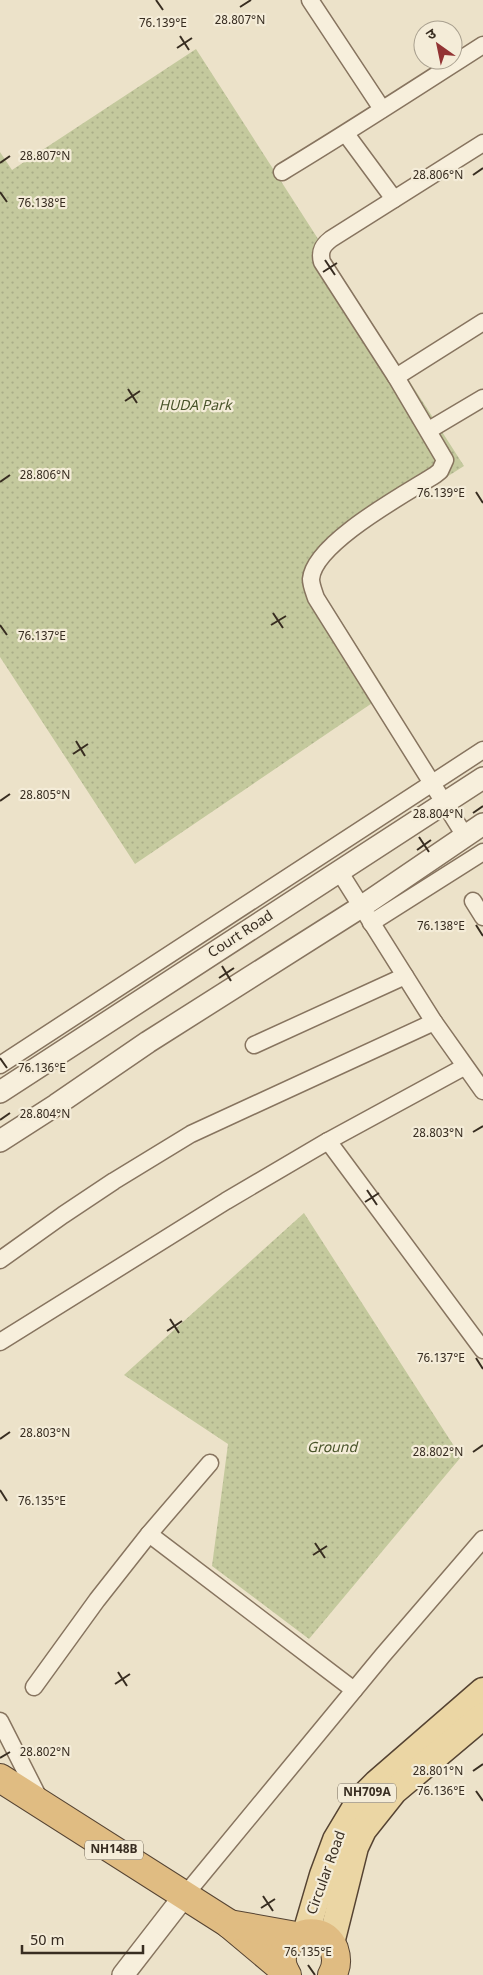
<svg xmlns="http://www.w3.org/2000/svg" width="483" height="1975" font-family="Georgia,'Noto Sans Devanagari',serif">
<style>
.park{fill:url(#park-dots)}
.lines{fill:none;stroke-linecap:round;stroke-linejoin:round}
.minor-casing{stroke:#87745f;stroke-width:19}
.tertiary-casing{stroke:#87745f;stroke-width:24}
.primary-casing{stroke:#554332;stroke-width:29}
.trunk-casing{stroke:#554332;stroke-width:30}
.minor{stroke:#f7efdc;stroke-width:16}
.tertiary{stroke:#f7efdc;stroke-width:21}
.primary{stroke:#ebd6a4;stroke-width:26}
.trunk{stroke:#e0bc82;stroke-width:28}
.ticks{fill:none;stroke:#382d21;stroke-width:2}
.labels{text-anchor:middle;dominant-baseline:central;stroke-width:4.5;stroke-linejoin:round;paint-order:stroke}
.shield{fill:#f4ecd8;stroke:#706658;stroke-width:1}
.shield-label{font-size:12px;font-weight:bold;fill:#382d21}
.park-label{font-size:14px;font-style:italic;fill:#485329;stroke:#f4ecd8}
.street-label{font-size:14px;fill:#382d21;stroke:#f4ecd8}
.ticks-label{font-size:12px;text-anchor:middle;fill:#382d21;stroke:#f4ecd8;stroke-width:4.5;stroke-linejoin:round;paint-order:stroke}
</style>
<defs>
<pattern id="park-dots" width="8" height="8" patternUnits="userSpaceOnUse" patternTransform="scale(1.25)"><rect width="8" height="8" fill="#c4c99d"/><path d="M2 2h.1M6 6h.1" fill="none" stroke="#a9ad87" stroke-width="1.8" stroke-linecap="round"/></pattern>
</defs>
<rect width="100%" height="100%" fill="#ece2c9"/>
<g class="park">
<path d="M196 49 464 466 306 566 387 693 135 864 0 657V152L12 170Z"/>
<path d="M304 1213 461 1457 309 1639 212 1566 228 1444 124 1375Z"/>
</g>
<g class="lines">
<defs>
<g id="minor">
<path d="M310 0 382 109"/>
<path d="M346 134 394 199"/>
<path d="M282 172C350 131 416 88 483 45"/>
<path d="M396 377 483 322"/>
<path d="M429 430 483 398"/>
<path d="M465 836 316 598C314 592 311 585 311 579 314 543 405 494 435 475L440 471 445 460 396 377 322 262C319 251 323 245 331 239L483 143"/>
<path d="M339 871 434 1022 483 1091"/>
<path d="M473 901 483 917"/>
<path d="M371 923 483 852"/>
<path d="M254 1045 405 976"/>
<path d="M0 1065 483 750"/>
<path d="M328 1141 483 1350"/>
<path d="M0 1260 63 1215 114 1181 191 1134 434 1022"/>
<path d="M0 1342 226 1201 328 1141 464 1067"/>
<path d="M149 1534 354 1690"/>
<path d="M34 1687 97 1600 149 1534 210 1463"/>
<path d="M0 1721 40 1800"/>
<path d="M185 1895 383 1655 483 1539"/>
</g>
<g id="tertiary">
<path d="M0 1092 483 778"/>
<path d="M0 1141 56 1105 148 1042 361 907 483 824"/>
<path d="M123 1975 185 1895"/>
</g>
<g id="primary">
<path d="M306 1933 323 1875 336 1840 360 1800 377 1783 483 1691"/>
<path d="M331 1943 355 1847 363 1830 394 1791 483 1716"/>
</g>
<g id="trunk">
<path d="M0 1778 228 1923 284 1970"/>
<path d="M229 1924 296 1936"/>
<path d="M287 1975C265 1944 319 1914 334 1949 337 1958 337 1967 332 1975"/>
</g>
</defs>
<use href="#minor" class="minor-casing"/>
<use href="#tertiary" class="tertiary-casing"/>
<use href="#primary" class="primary-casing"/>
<use href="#trunk" class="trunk-casing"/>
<use href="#minor" class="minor"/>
<use href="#tertiary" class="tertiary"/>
<use href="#primary" class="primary"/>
<use href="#trunk" class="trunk"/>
</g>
<path class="ticks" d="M156 0 163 10M240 7 251 0M180 36 189 50M177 48 192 38M0 163 10 156M473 175 483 168M0 192 7 202M325 260 335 275M323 272 337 263M128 389 137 403M125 401 140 391M0 482 10 475M476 492 483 503M273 613 283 628M0 625 7 635M271 625 286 616M76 741 85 756M73 754 88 744M0 801 10 794M473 813 483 806M419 837 429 852M417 850 431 840M476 925 483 936M222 966 231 981M219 978 234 968M0 1058 7 1068M0 1120 10 1113M473 1132 483 1126M367 1190 377 1205M365 1202 379 1193M170 1319 179 1333M167 1331 182 1321M476 1358 483 1369M0 1439 10 1432M473 1452 483 1445M0 1490 7 1501M315 1543 325 1558M313 1555 327 1546M118 1672 127 1686M115 1684 130 1674M0 1758 10 1752M473 1771 483 1764M476 1791 483 1801M263 1896 273 1911M261 1908 275 1899M308 1965 315 1975"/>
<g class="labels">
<g class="shield">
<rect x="338" y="1783.5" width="58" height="19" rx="4"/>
<rect x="85" y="1840.5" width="58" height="19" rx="4"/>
</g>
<g class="shield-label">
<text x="367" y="1793">NH709A</text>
<text x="114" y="1850">NH148B</text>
</g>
<g class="park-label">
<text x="195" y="406">HUDA Park</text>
<text x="332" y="1448">Ground</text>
</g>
<g class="street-label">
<text transform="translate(241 935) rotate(-33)">Court Road</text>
<text transform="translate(327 1873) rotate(-70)">Circular Road</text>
</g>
</g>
<g class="ticks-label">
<text x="240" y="24">28.807°N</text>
<text x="163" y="27">76.139°E</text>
<text x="45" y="160">28.807°N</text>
<text x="438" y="179">28.806°N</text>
<text x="42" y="207">76.138°E</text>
<text x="45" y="479">28.806°N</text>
<text x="441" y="497">76.139°E</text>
<text x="42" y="640">76.137°E</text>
<text x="45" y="799">28.805°N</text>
<text x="438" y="818">28.804°N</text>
<text x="441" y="930">76.138°E</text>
<text x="42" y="1072">76.136°E</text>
<text x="45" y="1118">28.804°N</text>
<text x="438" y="1137">28.803°N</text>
<text x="441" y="1362">76.137°E</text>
<text x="45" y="1437">28.803°N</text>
<text x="438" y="1456">28.802°N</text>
<text x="42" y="1505">76.135°E</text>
<text x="45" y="1756">28.802°N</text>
<text x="438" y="1775">28.801°N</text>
<text x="441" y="1795">76.136°E</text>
<text x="308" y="1956">76.135°E</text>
</g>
<g transform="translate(438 45) rotate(327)"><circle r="24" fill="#f4ecd8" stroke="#a9a08f"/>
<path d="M0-4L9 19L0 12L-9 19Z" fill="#923333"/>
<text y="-8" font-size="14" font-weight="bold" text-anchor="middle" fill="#382d21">उ</text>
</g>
<path d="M22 1945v8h121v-8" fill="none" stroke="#382d21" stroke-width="2.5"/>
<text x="30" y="1945" font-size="15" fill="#382d21" stroke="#f4ecd8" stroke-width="4" paint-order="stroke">50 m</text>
</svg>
